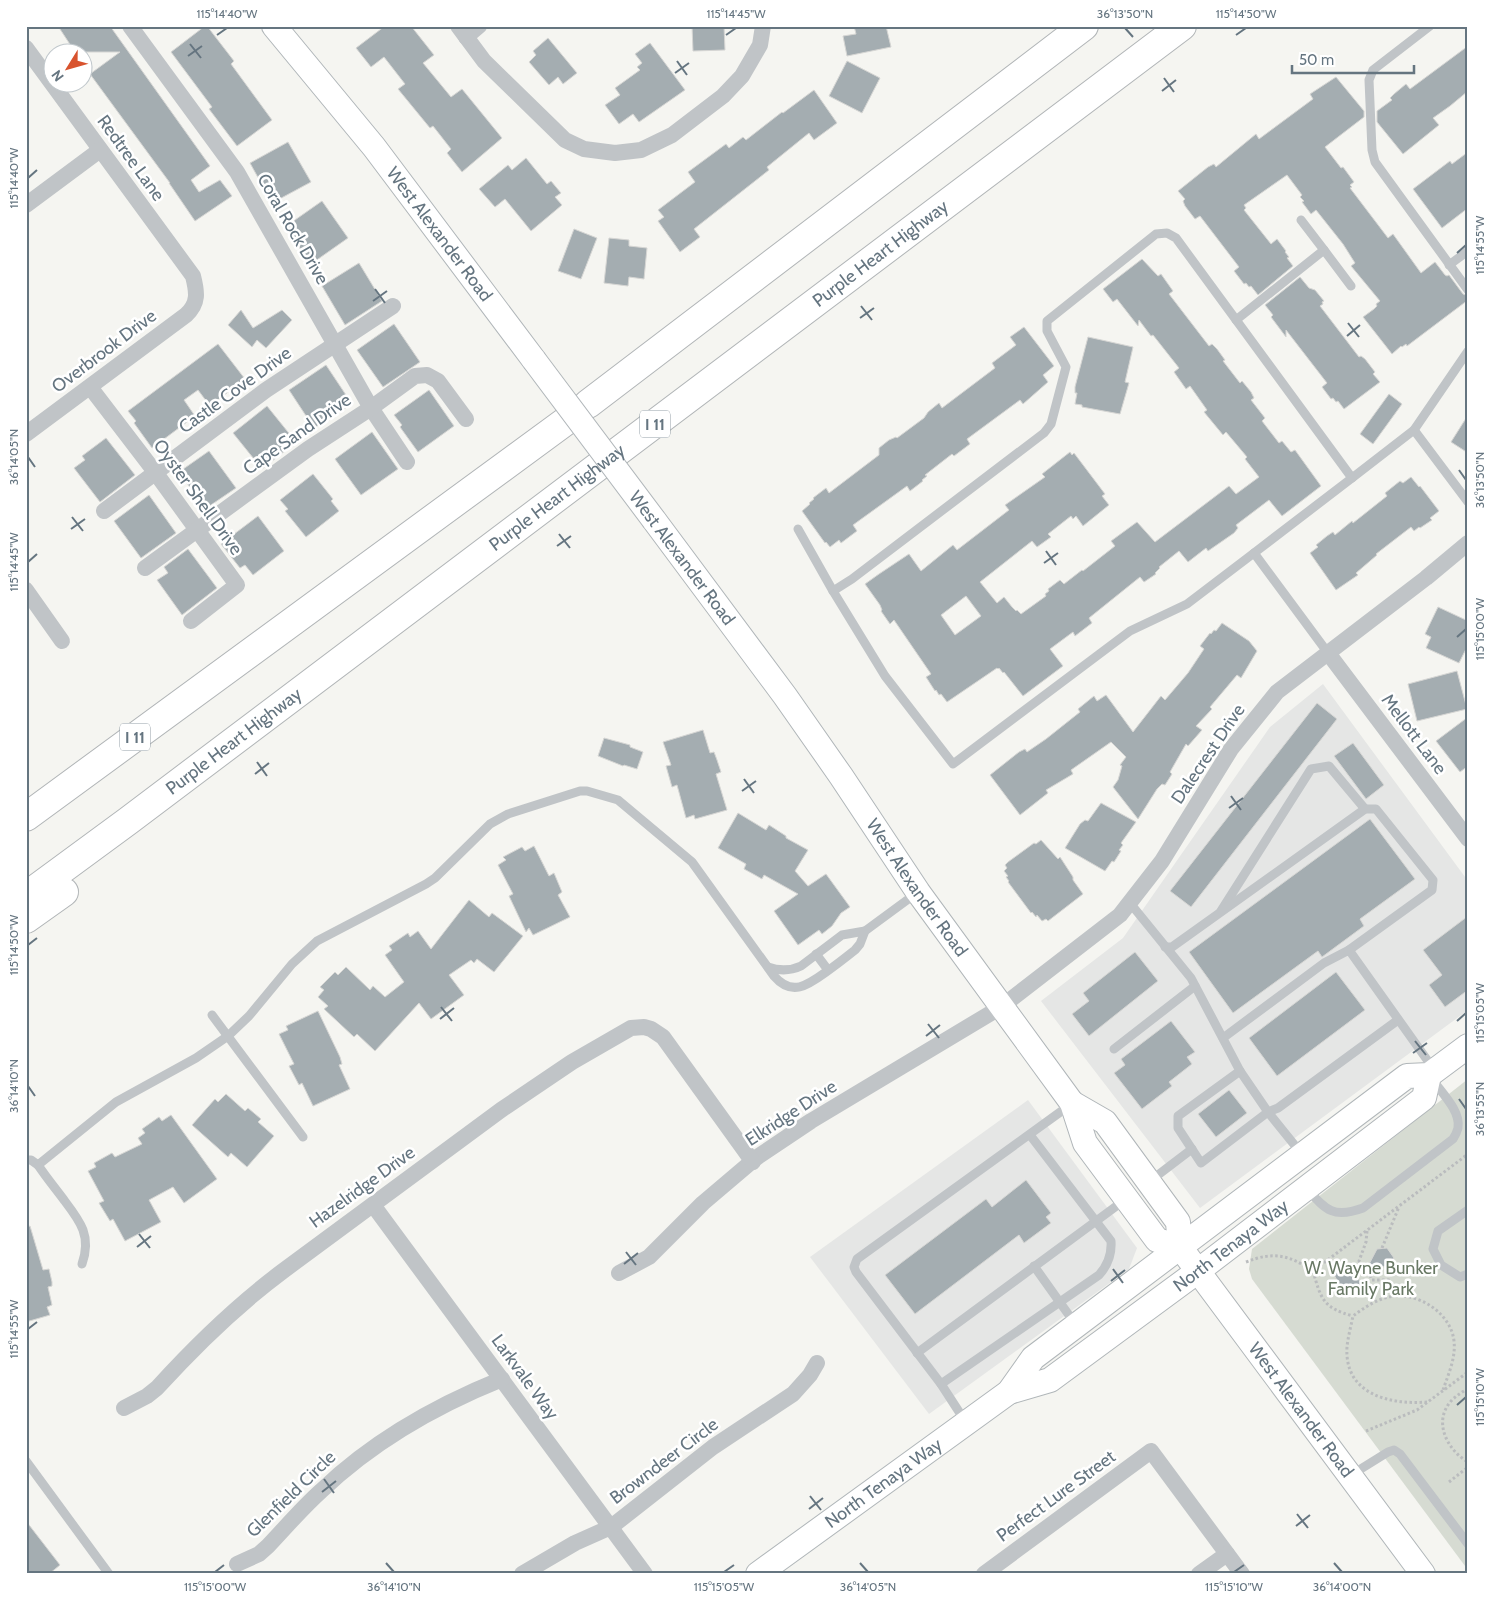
<svg xmlns="http://www.w3.org/2000/svg" width="1494" height="1600" font-family="Cabin,sans-serif">
<style>
.built{fill:#e5e6e5}
.green{fill:#d6dbd2}
.building{fill:#a4adb1;stroke:#d6d6d4;fill-rule:evenodd}
.lines{fill:none;stroke-linecap:round;stroke-linejoin:round}
.secondary-casing{stroke:#b0b6b9;stroke-width:26}
.highway-casing{stroke:#b1b5b7;stroke-width:30}
.path{stroke:#babcbe;stroke-width:3;stroke-dasharray:2.5 2.5;stroke-linecap:butt}
.lane{stroke:#c0c4c7;stroke-width:9}
.street{stroke:#c0c4c7;stroke-width:16}
.secondary{stroke:#fff;stroke-width:24}
.highway{stroke:#fff;stroke-width:28}
.secondary-bridge-casing{stroke:#b0b6b9;stroke-width:26;stroke-linecap:butt}
.secondary-bridge{stroke:#fff;stroke-width:24}
.ticks{fill:none;stroke:#657580;stroke-width:2}
.labels{text-anchor:middle;dominant-baseline:central;stroke-width:5;stroke-linejoin:round;paint-order:stroke}
.shield{fill:#fff;stroke:#939ea6;stroke-width:1}
.shield-label{font-size:16px;font-weight:bold;fill:#657580}
.street-label{font-size:18px;fill:#657580;stroke:#fff}
.park-label{font-size:18px;fill:#687864;stroke:#fff}
.neatline{fill:none;stroke:#657580;stroke-width:2}
.ticks-label{font-size:12px;text-anchor:middle;fill:#657580}
</style>
<rect width="100%" height="100%" fill="#f5f5f1"/>
<g class="built">
<path d="M1323 684 1468 881V1010L1200 1208 1041 1001 1123 938 1270 727Z"/>
<path d="M1028 1100 1137 1248 1129 1269 929 1414 810 1257Z"/>
</g>
<path class="green" d="M1468 1079V1570L1252 1279 1249 1269 1252 1249Z"/>
<g class="building">
<path d="M58 26H110L210 166 191 180 199 192 220 180 232 196 195 221 169 183H170L90 74 120 52H75Z"/>
<path d="M205 26H207L234 61 231 64 272 120 237 146 209 109 212 107 171 52Z"/>
<path d="M385 26H411L434 55 423 63 451 97 462 89 502 138 462 172 447 153 451 149 433 126 430 128 398 89 405 84 384 57 371 67 356 48Z"/>
<path d="M692 26H724L725 50 693 51Z"/>
<path d="M854 26H886L891 47 847 56 843 36 856 34Z"/>
<path d="M548 38 577 73 563 84 558 77 549 85 529 62 536 55 533 51Z"/>
<path d="M650 43 685 90 639 122 633 114 619 124 605 105 620 95 615 88 640 70 637 67 642 63 635 54Z"/>
<path d="M1468 46V91L1450 106 1433 118 1439 125 1403 154 1377 122V111L1392 100 1390 98 1394 94 1406 84 1410 89Z"/>
<path d="M847 61 880 78 862 113 829 96Z"/>
<path d="M1336 77 1364 111V117L1325 147 1341 168 1343 167 1354 182 1350 185 1352 187 1350 188 1388 238 1393 234 1421 273 1435 262 1445 275 1447 276 1449 275 1463 294 1468 296V300L1407 346 1406 344 1402 347 1401 346 1392 354 1363 317 1374 309 1377 306 1376 304 1380 301 1351 266 1355 263 1343 244 1316 210 1311 214 1302 202 1304 201 1300 197 1302 195 1287 175 1244 205 1246 208 1244 210 1271 244 1277 239 1286 251 1285 252 1289 257 1287 258 1293 266 1258 295 1251 286 1249 287 1246 283 1244 284 1234 271 1239 267 1200 216 1195 219 1185 206 1183 201 1185 199 1178 191 1208 167 1214 164 1216 167 1256 134 1259 139 1313 99 1310 94Z"/>
<path d="M814 90 837 123 814 140 809 133 767 167 769 170 694 229 700 237 680 252 658 221 664 217 658 210 695 182 688 172 726 144 729 148 743 137 746 140 782 112 783 113Z"/>
<path d="M288 142 311 182 272 203 250 163Z"/>
<path d="M1468 152V208L1442 228 1413 189 1450 161 1452 164Z"/>
<path d="M526 158 547 184 551 181 561 193 555 197 562 205 531 231 505 199 495 207 479 189 508 165 512 170Z"/>
<path d="M322 201 348 238 311 264 285 227Z"/>
<path d="M574 229 597 238 581 279 558 271Z"/>
<path d="M609 238 629 240V246L647 248 644 279 629 277 628 286 604 283Z"/>
<path d="M1142 259 1158 276 1161 274 1173 291 1169 294 1209 346 1212 344 1217 349 1225 360 1223 361 1240 383 1242 381 1251 392 1254 398 1251 400 1265 418 1262 421 1279 443 1282 441 1291 452 1295 450 1321 486 1282 516 1269 500 1236 525 1238 528 1234 533 1208 551 1206 548 1188 562 1179 551 1159 567 1160 568 1155 573 1156 574 1144 582 1140 577 1089 618 1092 623 1075 636 1073 632 1050 649 1063 666 1023 696 1004 672 1003 673 999 668 998 669 997 668 947 702 941 694 939 695 936 690 935 691 926 677 931 674 894 620 890 624 881 611 882 610 880 605 865 584 879 574 909 554 921 571 953 545 957 550 1009 510 1005 505 1045 477 1042 474 1070 452 1072 455 1074 453 1105 494 1102 496 1109 505 1083 526 1076 516 1073 519 1071 516 1048 534 1051 537 1037 547 1032 541 980 582 997 603 1004 597 1012 607 1016 611 1017 610 1021 614 1046 596 1045 594 1049 591 1048 589 1060 580 1064 584 1082 570 1083 571 1115 546 1111 541 1137 522 1155 542 1229 486 1236 494 1259 477 1245 459 1247 457 1226 432 1223 435 1204 412 1207 410 1190 386 1186 389 1174 372 1179 368 1153 335 1151 336 1139 320 1138 326 1117 299 1113 302 1103 289ZM966 596 981 616 955 635 941 615Z"/>
<path d="M359 263 382 301 345 325 322 286Z"/>
<path d="M1300 277 1309 288 1315 290 1324 301 1322 302 1323 304 1320 306 1359 357 1361 356 1365 359 1375 372 1373 374 1380 382 1344 409 1338 401 1336 402 1333 398 1331 399 1322 387 1327 383 1286 330V337L1271 317 1273 315 1265 305Z"/>
<path d="M241 310 253 328 282 310 292 320 266 348 257 340 252 347 228 325Z"/>
<path d="M394 324 420 362 383 387 357 350Z"/>
<path d="M1024 327 1054 366 1043 375 1048 382 1023 404 1020 400 967 439 970 444 954 456 952 454 925 475 927 476 922 480 923 481 910 491 907 486 853 525 857 531 841 543 839 540 830 547 826 542 825 543 802 511 810 504 809 503 814 499 813 498 826 488 829 493 879 455V448L889 440 896 437 897 438 924 418 928 412 939 403 942 408 995 368 992 363 1016 345 1010 337Z"/>
<path d="M1088 337 1133 347 1125 382 1129 383 1120 414 1082 407V405L1075 404 1077 393H1075V387Z"/>
<path d="M218 344 245 379 210 406 198 390 184 400 195 416 152 448 134 423 136 421 128 411Z"/>
<path d="M326 365 352 404 314 428 289 390Z"/>
<path d="M429 390 454 426 418 452 400 427 402 425 394 415Z"/>
<path d="M1389 394 1402 404 1373 444 1360 434Z"/>
<path d="M267 406 296 442 262 469 233 433Z"/>
<path d="M1468 415V453L1451 442Z"/>
<path d="M372 432 398 469 361 495 335 459Z"/>
<path d="M106 438 135 475 100 502 74 468 85 460 82 456Z"/>
<path d="M209 451 236 488 205 509 179 472Z"/>
<path d="M313 474 333 499 331 501 339 511 306 537 285 511 288 509 280 500Z"/>
<path d="M1411 477 1419 487 1420 486 1439 511 1430 518 1432 520 1420 528 1419 527 1414 531 1411 527 1376 554 1377 555 1356 573 1358 575 1336 590 1310 553 1318 547 1316 545 1327 536 1333 532 1335 535 1352 521 1353 523 1387 496 1385 493 1400 481 1403 483Z"/>
<path d="M149 495 176 533 141 558 114 521Z"/>
<path d="M258 516 284 551 253 575 245 565 240 568 221 544Z"/>
<path d="M188 549 217 588 182 615 157 580 168 573 164 567Z"/>
<path d="M1438 607 1468 621V645L1459 663 1426 648 1431 637 1425 634Z"/>
<path d="M1222 623 1249 641 1257 651 1241 678 1237 675 1210 707 1212 709 1196 726 1202 730 1188 746 1186 744 1170 772 1172 774 1165 785 1162 784 1157 789 1138 819 1113 787 1118 780 1122 766 1120 765 1126 757 1111 742 1071 770 1073 774 1046 790 1048 793 1020 815 990 775 1019 752 1025 749 1027 752 1046 739 1080 712 1078 709 1094 696 1097 701 1106 695 1133 732 1161 696 1165 700 1188 673 1204 649 1200 646 1210 633 1211 634 1214 630 1216 631Z"/>
<path d="M1457 671 1467 709 1417 721 1408 684Z"/>
<path d="M1317 703 1337 719 1191 907 1170 891Z"/>
<path d="M1468 717V766L1460 772 1436 741Z"/>
<path d="M703 730 710 753 714 752 717 760 721 772 716 774 727 810 695 819 694 815 686 818 677 785 672 787 666 766 671 765 663 742Z"/>
<path d="M604 738 630 745V747L643 752 637 769 624 765 623 766 598 756Z"/>
<path d="M1353 743 1384 785 1366 799 1334 756Z"/>
<path d="M1101 803 1136 822 1121 843 1123 845 1119 850 1121 851 1114 862 1112 861 1105 871 1065 848 1080 824 1085 820 1088 821Z"/>
<path d="M738 813 766 830 769 825 786 836V838L808 850 795 871 808 886 826 874 850 907 841 913 832 926 822 934 819 930 798 945 774 911 798 894 764 875 762 879 755 875 744 869 746 864 718 848Z"/>
<path d="M1370 819 1415 879 1360 919 1364 926 1322 957 1318 951 1233 1013 1189 952Z"/>
<path d="M1041 840 1058 859 1060 857 1073 877V880L1083 894 1048 921 1046 919 1042 921 1037 915 1036 917 1032 912 1031 913 1008 882 1009 881 1006 877 1008 876 1004 871 1007 868 1005 865 1008 862 1034 843 1036 844Z"/>
<path d="M534 846 549 876 554 873 562 892 558 895 570 917 533 935 529 928 526 932 509 896 513 894 498 865 506 860 503 857 522 847 525 851Z"/>
<path d="M469 900 489 917 492 913 523 936 494 972 477 959 474 963 471 960 449 975 464 995 431 1019 419 1003 375 1051 357 1034 354 1037 324 1009 328 1006 318 997 324 990 320 987 335 972 338 975 346 967 370 990 373 986 385 997 404 982 385 955 392 950 389 946 408 933 410 937 418 931 431 949Z"/>
<path d="M1468 916V990L1445 1007 1429 985 1442 975 1423 950Z"/>
<path d="M1135 952 1158 981 1089 1036 1072 1014 1089 1001 1083 993Z"/>
<path d="M1336 972 1365 1010 1277 1076 1249 1038Z"/>
<path d="M318 1011 340 1057 342 1064 339 1065 350 1089 313 1106 302 1083 299 1085 289 1066 294 1064 279 1034 288 1030 286 1026Z"/>
<path d="M1171 1021 1195 1052 1187 1057 1192 1064 1169 1082 1172 1086 1142 1109 1114 1073 1125 1065 1121 1059Z"/>
<path d="M1229 1090 1247 1113 1216 1137 1198 1114Z"/>
<path d="M226 1094 245 1111 248 1108 261 1119 258 1122 274 1136 247 1167 231 1153 228 1157 192 1125 215 1099 218 1102Z"/>
<path d="M171 1115 217 1179 184 1203 173 1187 149 1200 161 1222 125 1241 113 1219 110 1221 99 1203 104 1201 88 1171 96 1167 94 1163 112 1153 115 1157 142 1144 138 1138 145 1133 142 1129 159 1117 162 1121Z"/>
<path d="M1026 1180 1051 1213 1046 1217 1051 1223 1024 1243 1019 1235 915 1314 885 1275 986 1199 992 1207Z"/>
<path d="M30 1226 43 1270 49 1269 52 1282V1286L48 1287 52 1305 47 1307 50 1315 26 1322V1227Z"/>
<path d="M1387 1248 1394 1258 1388 1266 1366 1270 1377 1249Z"/>
<path d="M1350 1262 1363 1288 1346 1297 1332 1271Z"/>
<path d="M26 1521 60 1565 49 1574H26Z"/>
</g>
<g class="lines">
<defs>
<g id="secondary">
<path id="s1" d="M274 26 374 147 534 360"/>
<path id="s2" d="M654 520 785 696 841 776 918 892 1072 1103 1085 1143 1157 1240 1180 1247"/>
<path id="s3" d="M1072 1103 1105 1122 1178 1222 1180 1247 1423 1574"/>
<path id="s4" d="M1009 1392 1050 1380 1198 1271 1424 1098 1429 1075"/>
<path id="s5" d="M758 1574 1009 1392 1033 1358 1407 1076 1429 1075 1468 1046"/>
</g>
<g id="highway">
<path d="M588 404 1084 26"/>
<path d="M26 817 566 421"/>
<path id="s6" d="M26 896 128 821 1182 26"/>
<path d="M26 919 64 892"/>
</g>
</defs>
<use href="#secondary" class="secondary-casing"/>
<use href="#highway" class="highway-casing"/>
<g class="path">
<path d="M1367 1231 1366 1242 1359 1261 1367 1268 1372 1280H1390L1393 1296"/>
<path d="M1382 1248 1399 1207"/>
<path d="M1246 1262C1274 1251 1289 1255 1313 1271L1468 1154"/>
<path d="M1313 1271C1321 1299 1323 1308 1353 1316"/>
<path d="M1468 1388C1463 1392 1457 1395 1452 1400 1432 1421 1447 1450 1468 1462"/>
<path d="M1427 1402C1389 1405 1344 1394 1347 1347 1348 1337 1351 1326 1353 1316 1365 1307 1380 1297 1395 1296 1421 1294 1451 1314 1454 1341 1456 1358 1448 1375 1443 1390"/>
<path d="M1366 1431 1417 1410 1468 1372"/>
<path d="M1449 1482 1468 1467"/>
</g>
<g class="lane">
<path d="M1430 26 1373 70 1369 80 1372 150 1375 162 1468 290"/>
<path d="M1324 250 1351 286"/>
<path d="M1449 265 1468 251"/>
<path d="M1236 320 1324 250 1301 220"/>
<path d="M1414 430 1468 351"/>
<path d="M1352 478 1414 430 1468 502"/>
<path d="M798 529 833 591 885 676 953 764 1130 631 1187 604 1254 553 1328 653"/>
<path d="M833 591 852 579 1044 433 1051 424 1066 367 1047 331V321L1156 234 1167 233 1176 238 1352 478 1254 553"/>
<path d="M1130 903 1191 978 1240 1071 1268 1112 1278 1108 1398 1020"/>
<path d="M1221 911 1311 769 1329 766 1365 809"/>
<path d="M1165 947H1172L1365 809H1376L1433 880 1432 890 1349 950"/>
<path d="M816 954 828 970"/>
<path d="M768 967C779 971 790 971 801 966L842 935 865 931"/>
<path d="M212 1015 303 1137"/>
<path d="M1223 1038 1324 963 1349 950 1435 1071"/>
<path d="M1114 1049 1195 986"/>
<path d="M1240 1071 1178 1116V1128L1201 1163 1268 1112 1301 1153"/>
<path d="M26 1160H31L38 1165 116 1102 196 1058 228 1036 249 1016 292 964 317 941 426 884 435 878 490 824 508 814 580 791H587L618 800 692 862 774 976C792 997 808 985 826 972 836 965 845 958 855 950L860 944 865 931 918 892"/>
<path d="M38 1165C46 1177 55 1188 64 1200 80 1221 92 1236 82 1264"/>
<path d="M1150 1181 1192 1149"/>
<path d="M1306 1188C1326 1210 1333 1219 1363 1208L1453 1139C1455 1136 1457 1132 1458 1128 1461 1111 1441 1092 1432 1079"/>
<path d="M1468 1210 1438 1231 1433 1249 1441 1265 1460 1277 1468 1274"/>
<path d="M1034 1266 1076 1325"/>
<path d="M917 1353 1126 1199"/>
<path d="M941 1384 1099 1275C1108 1265 1112 1255 1111 1241L1030 1135"/>
<path d="M965 1421 941 1384 856 1272 854 1267 857 1259 1070 1105"/>
<path d="M26 1461 109 1574"/>
<path d="M1351 1475 1388 1452 1394 1450 1400 1454 1468 1544"/>
</g>
<g class="street">
<path d="M130 26 237 172 371 408 407 462"/>
<path d="M458 26 484 61 565 140 584 149 615 153 641 150 672 135 723 96 742 76 760 45 763 26"/>
<path d="M466 37 479 26"/>
<path d="M26 48 193 276C197 292 199 303 186 315L26 434"/>
<path d="M26 205 100 150"/>
<path d="M90 387 155 472 237 585 191 621"/>
<path d="M104 511 266 390 393 306"/>
<path d="M145 568 308 449 371 408 415 376 427 375 438 381 466 419"/>
<path d="M26 590 62 641"/>
<path d="M1328 653 1468 839"/>
<path d="M373 1205 645 1574"/>
<path d="M619 1273 649 1257 703 1203 756 1158 811 1121 1001 1007 1120 915 1162 861 1231 749 1277 692 1426 578 1468 543"/>
<path d="M124 1408 147 1396 157 1388C196 1345 236 1306 283 1271L501 1110 572 1062 631 1028 644 1027 651 1029 663 1037 753 1162"/>
<path d="M237 1564 259 1554 268 1546C286 1527 302 1508 321 1491 373 1441 435 1406 502 1379"/>
<path d="M522 1574 575 1543 611 1527 713 1447 793 1394 810 1375 817 1363"/>
<path d="M984 1574 1151 1451 1242 1574"/>
<path d="M1199 1574 1227 1554"/>
</g>
<use href="#secondary" class="secondary"/>
<use href="#highway" class="highway"/>
<defs>
<path id="secondary-bridge" d="M534 360 654 520"/>
</defs>
<use href="#secondary-bridge" class="secondary-bridge-casing"/>
<use href="#secondary-bridge" class="secondary-bridge"/>
</g>
<path class="ticks" d="M1125 28 1133 37M217 35 227 28M726 35 736 28M1236 35 1246 28M190 44 201 58M188 56 202 46M677 61 687 75M675 73 689 63M1164 78 1174 92M1162 91 1176 80M28 178 37 170M1457 253 1466 245M375 289 385 303M373 301 387 291M861 306 872 320M860 318 874 308M1348 323 1359 337M1347 336 1360 325M28 457 35 467M1459 470 1466 480M72 517 83 531M71 529 85 519M559 534 570 548M557 546 571 536M1046 551 1056 565M28 562 37 554M1044 563 1058 553M1457 637 1466 629M257 762 267 776M255 774 269 763M744 779 754 793M742 791 756 781M1231 796 1241 810M1229 808 1243 798M28 945 37 938M441 1007 452 1021M440 1019 454 1008M1457 1021 1466 1013M928 1024 939 1038M926 1036 940 1025M1415 1041 1426 1055M1413 1053 1427 1043M28 1086 35 1096M1459 1099 1466 1109M139 1234 150 1248M137 1247 151 1236M626 1252 636 1265M624 1264 638 1253M1113 1269 1123 1283M1111 1281 1125 1270M28 1329 37 1322M1457 1405 1466 1397M324 1479 334 1493M322 1492 336 1481M810 1496 821 1510M809 1509 823 1498M1297 1514 1308 1528M1296 1526 1310 1515M386 1563 394 1572M860 1563 868 1572M1334 1563 1342 1572M215 1572 224 1565M724 1572 734 1565M1234 1572 1244 1565"/>
<g class="labels">
<g class="shield">
<rect x="640" y="410.5" width="30" height="27" rx="4"/>
<rect x="120" y="723.5" width="30" height="27" rx="4"/>
</g>
<g class="shield-label">
<text x="655" y="424">I 11</text>
<text x="135" y="737">I 11</text>
</g>
<g class="street-label">
<text transform="translate(131 158) rotate(54)">Redtree Lane</text>
<text transform="translate(293 229) rotate(60)">Coral Rock Drive</text>
<text stroke="none"><textPath href="#s1" startOffset="266">West Alexander Road</textPath></text>
<text stroke="none"><textPath href="#s6" startOffset="1069">Purple Heart Highway</textPath></text>
<text transform="translate(104 351) rotate(-37)">Overbrook Drive</text>
<text transform="translate(235 390) rotate(-36)">Castle Cove Drive</text>
<text transform="translate(297 434) rotate(-35)">Cape Sand Drive</text>
<text transform="translate(198 497) rotate(54)">Oyster Shell Drive</text>
<text stroke="none"><textPath href="#s6" startOffset="664">Purple Heart Highway</textPath></text>
<text transform="translate(682 558) rotate(53)">West Alexander Road</text>
<text transform="translate(1414 734) rotate(53)">Mellott Lane</text>
<text stroke="none"><textPath href="#s6" startOffset="259">Purple Heart Highway</textPath></text>
<text transform="translate(1208 754) rotate(-56)">Dalecrest Drive</text>
<text stroke="none"><textPath href="#s2" startOffset="452">West Alexander Road</textPath></text>
<text transform="translate(791 1113) rotate(-33)">Elkridge Drive</text>
<text transform="translate(362 1187) rotate(-36)">Hazelridge Drive</text>
<text stroke="none"><textPath href="#s4" startOffset="268">North Tenaya Way</textPath></text>
<text transform="translate(525 1377) rotate(54)">Larkvale Way</text>
<text stroke="none"><textPath href="#s3" startOffset="390">West Alexander Road</textPath></text>
<text transform="translate(664 1461) rotate(-37)">Browndeer Circle</text>
<text stroke="none"><textPath href="#s5" startOffset="155">North Tenaya Way</textPath></text>
<text transform="translate(291 1494) rotate(-44)">Glenfield Circle</text>
<text transform="translate(1056 1496) rotate(-36)">Perfect Lure Street</text>
</g>
<g class="park-label">
<text x="1371" y="1268">W. Wayne Bunker<tspan x="1371" dy="21">Family Park</tspan></text>
</g>
</g>
<rect width="1494" height="1600" fill="none" stroke="#ffffff" stroke-width="55"/>
<g transform="translate(68 68) rotate(233)"><circle r="24" fill="#ffffff" stroke="#c1c8cc"/>
<path d="M0-4L9 19L0 12L-9 19Z" fill="#d8532e"/>
<text y="-8" font-size="14" font-weight="bold" text-anchor="middle" fill="#657580">N</text>
</g>
<path d="M1292 65v8h122v-8" fill="none" stroke="#657580" stroke-width="2.5"/>
<text x="1299" y="65" font-size="15" fill="#657580" stroke="#ffffff" stroke-width="4" paint-order="stroke">50 m</text>
<rect x="28" y="28" width="1438" height="1544" class="neatline"/>
<g class="ticks-label">
<text x="227" y="18">115°14'40"W</text>
<text x="736" y="18">115°14'45"W</text>
<text x="1125" y="18">36°13'50"N</text>
<text x="1246" y="18">115°14'50"W</text>
<text transform="translate(14 178) rotate(-90)" y="4">115°14'40"W</text>
<text transform="translate(1480 245) rotate(-90)" y="4">115°14'55"W</text>
<text transform="translate(14 457) rotate(-90)" y="4">36°14'05"N</text>
<text transform="translate(1480 480) rotate(-90)" y="4">36°13'50"N</text>
<text transform="translate(14 562) rotate(-90)" y="4">115°14'45"W</text>
<text transform="translate(1480 629) rotate(-90)" y="4">115°15'00"W</text>
<text transform="translate(14 945) rotate(-90)" y="4">115°14'50"W</text>
<text transform="translate(1480 1013) rotate(-90)" y="4">115°15'05"W</text>
<text transform="translate(14 1086) rotate(-90)" y="4">36°14'10"N</text>
<text transform="translate(1480 1109) rotate(-90)" y="4">36°13'55"N</text>
<text transform="translate(14 1329) rotate(-90)" y="4">115°14'55"W</text>
<text transform="translate(1480 1397) rotate(-90)" y="4">115°15'10"W</text>
<text x="215" y="1591">115°15'00"W</text>
<text x="394" y="1591">36°14'10"N</text>
<text x="724" y="1591">115°15'05"W</text>
<text x="868" y="1591">36°14'05"N</text>
<text x="1234" y="1591">115°15'10"W</text>
<text x="1342" y="1591">36°14'00"N</text>
</g>
</svg>
